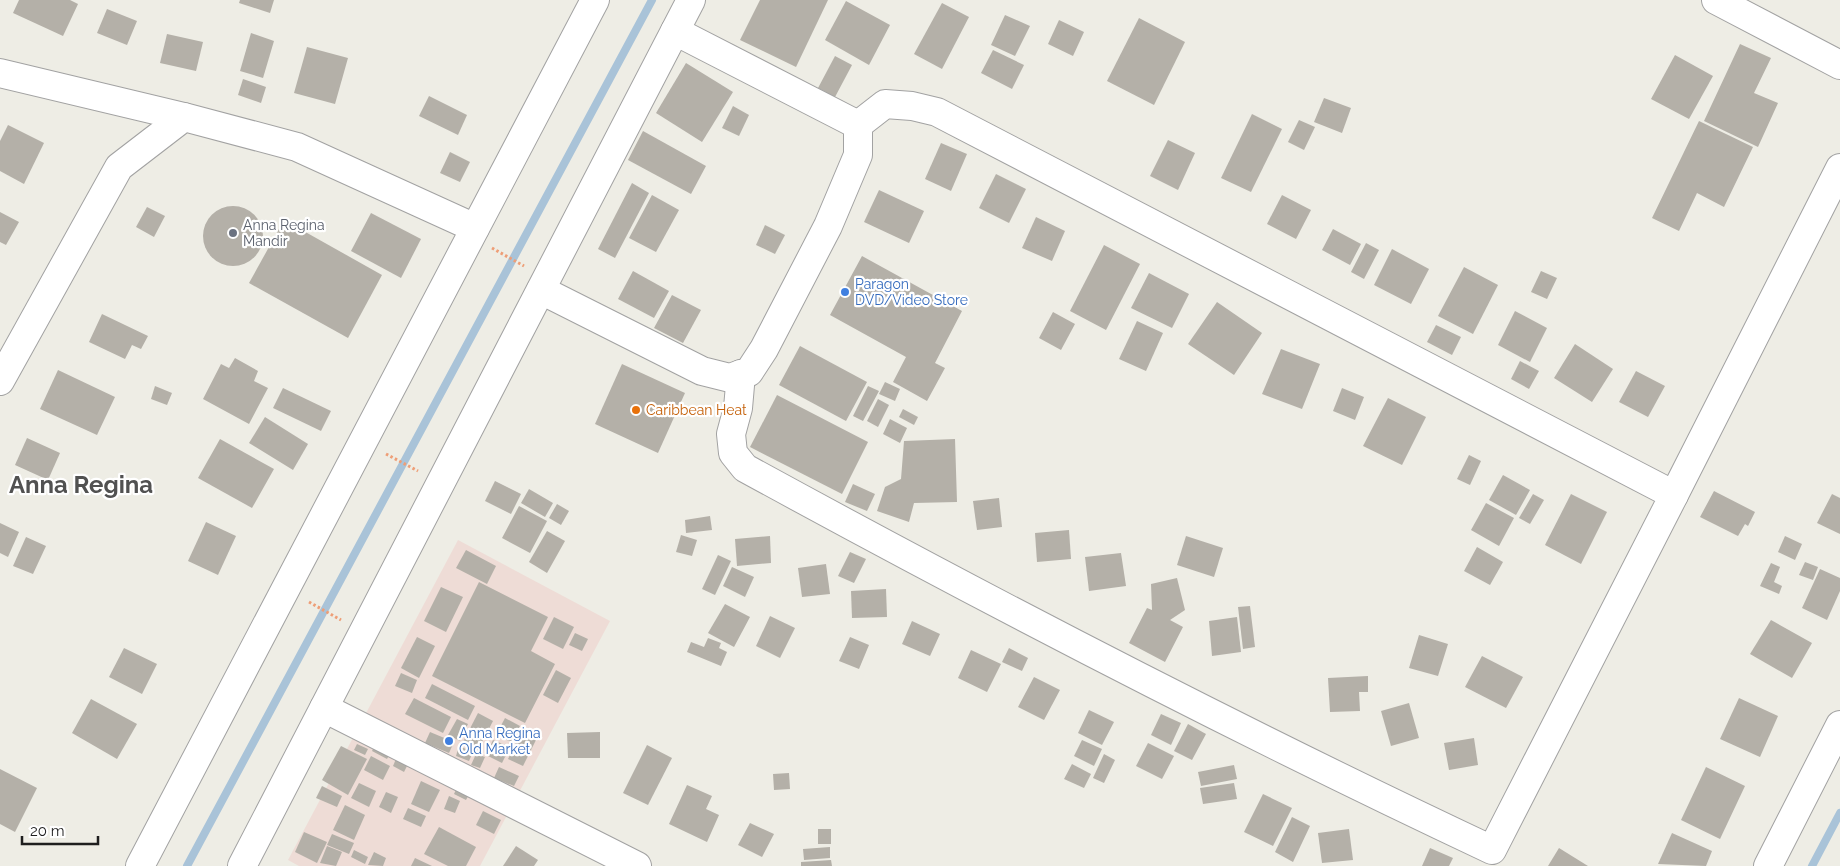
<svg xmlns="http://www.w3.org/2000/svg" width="1840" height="866" font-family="Raleway,sans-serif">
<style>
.commercial{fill:#eedcd6}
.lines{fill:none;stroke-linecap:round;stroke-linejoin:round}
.stream{stroke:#a9c3d8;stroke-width:8}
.building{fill:#b4b0a8}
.minor-casing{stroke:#a2a2a2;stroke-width:30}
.tertiary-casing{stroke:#a2a2a2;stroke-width:30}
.path{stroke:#ee9e77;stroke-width:3;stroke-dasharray:2.5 2.5;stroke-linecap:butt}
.minor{stroke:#fff;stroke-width:28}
.tertiary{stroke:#fff;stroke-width:28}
.worship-dot{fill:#6b7280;stroke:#fff;stroke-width:2}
.shop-dot{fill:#3f7fe0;stroke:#fff;stroke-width:2}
.food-dot{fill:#e8710a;stroke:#fff;stroke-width:2}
.labels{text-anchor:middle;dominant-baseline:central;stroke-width:4.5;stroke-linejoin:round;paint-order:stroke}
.worship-label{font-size:14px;fill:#5b616d;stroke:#fff;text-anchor:start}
.shop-label{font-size:14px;fill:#366cbe;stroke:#fff;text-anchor:start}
.food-label{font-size:14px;fill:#c56008;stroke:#fff;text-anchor:start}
.town-label{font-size:24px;font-weight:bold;fill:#515151;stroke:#fff}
</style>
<rect width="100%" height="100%" fill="#eeede5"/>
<path class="commercial" d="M458 540 610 621 480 866H299L288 860Z"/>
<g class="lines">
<g class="stream">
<path d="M187 866 652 0"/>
<path d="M1812 866 1840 813"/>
</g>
</g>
<g class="building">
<path d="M19 0H70L78 4 63 36 13 13Z"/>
<path d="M240 0H274L270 13 239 3Z"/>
<path d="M760 0H828L796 67 740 40Z"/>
<path d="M846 1 890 25 869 65 825 40Z"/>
<path d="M942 3 969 17 942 69 914 54Z"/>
<path d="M107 9 137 21 127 45 97 33Z"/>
<path d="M1005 15 1030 26 1015 56 991 45Z"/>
<path d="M1139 18 1185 42 1154 105 1107 81Z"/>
<path d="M1059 20 1084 32 1073 56 1048 44Z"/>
<path d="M251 33 274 41 263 78 240 71Z"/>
<path d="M167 34 203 42 196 71 160 63Z"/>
<path d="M1740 44 1771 58 1754 93 1778 103 1758 147 1704 121Z"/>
<path d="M307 47 348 58 335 104 294 93Z"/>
<path d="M993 50 1024 65 1012 89 981 73Z"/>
<path d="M1675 55 1713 76 1689 119 1651 99Z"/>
<path d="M835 56 852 65 835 97 818 88Z"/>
<path d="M686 63 733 92 702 142 656 113Z"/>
<path d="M243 79 266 87 261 103 238 95Z"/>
<path d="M429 96 467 115 458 135 419 116Z"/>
<path d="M1324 98 1351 108 1342 133 1314 122Z"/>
<path d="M733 106 749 115 739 136 722 128Z"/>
<path d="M1252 114 1282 129 1251 192 1221 178Z"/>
<path d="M1299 120 1315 127 1304 150 1288 142Z"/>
<path d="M1699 121 1753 147 1724 207 1697 193 1679 231 1652 218Z"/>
<path d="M8 125 44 143 24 184 0 171V141Z"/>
<path d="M643 131 706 166 691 194 628 160Z"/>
<path d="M1168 140 1195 153 1178 190 1150 176Z"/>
<path d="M941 143 967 154 951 191 925 179Z"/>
<path d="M450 152 470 162 460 182 440 173Z"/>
<path d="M996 174 1026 189 1009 223 979 208Z"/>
<path d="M632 183 649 193 615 258 598 249Z"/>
<path d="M879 190 924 211 909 243 864 222Z"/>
<path d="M652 195 679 210 656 252 629 238Z"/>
<path d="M1282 195 1311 210 1296 239 1267 224Z"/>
<circle cx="233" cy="236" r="30"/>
<path d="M147 207 165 216 154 237 136 227Z"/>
<path d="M0 212 19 222 6 245 0 242Z"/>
<path d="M371 213 421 239 401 278 351 251Z"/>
<path d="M1036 217 1065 231 1052 261 1022 248Z"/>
<path d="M284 220 382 275 348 338 249 283Z"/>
<path d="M765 225 785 235 775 254 756 245Z"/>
<path d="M1333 229 1361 244 1350 265 1322 250Z"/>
<path d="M1366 243 1379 250 1364 279 1351 272Z"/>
<path d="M1104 245 1140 264 1106 330 1070 311Z"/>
<path d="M1392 249 1429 269 1411 304 1374 285Z"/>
<path d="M862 256 962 311 935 363 945 368 927 401 893 382 906 357 830 315Z"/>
<path d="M1464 267 1498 285 1473 334 1438 316Z"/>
<path d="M633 271 669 291 654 318 618 299Z"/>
<path d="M1541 271 1557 278 1547 299 1531 292Z"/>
<path d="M1149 273 1189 294 1172 328 1131 308Z"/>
<path d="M672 295 701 310 683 343 654 328Z"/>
<path d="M1217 302 1262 333 1234 375 1188 344Z"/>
<path d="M1515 311 1547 328 1530 362 1498 345Z"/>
<path d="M1053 312 1075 324 1061 350 1039 338Z"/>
<path d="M102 314 148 336 141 349 132 345 125 359 89 342Z"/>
<path d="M1137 321 1163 333 1146 371 1119 359Z"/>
<path d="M1436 325 1461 337 1452 355 1427 342Z"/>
<path d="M1575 344 1613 369 1592 402 1554 378Z"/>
<path d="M800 346 867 382 846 421 779 385Z"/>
<path d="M1281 349 1320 364 1302 409 1262 394Z"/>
<path d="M235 358 258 371 254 381 268 388 249 424 203 399 221 364 229 368Z"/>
<path d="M1520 361 1539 371 1529 389 1511 379Z"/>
<path d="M622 364 685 393 658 453 595 424Z"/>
<path d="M58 370 115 397 97 435 40 409Z"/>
<path d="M1636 371 1665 386 1648 417 1619 402Z"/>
<path d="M885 382 900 389 895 401 879 394Z"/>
<path d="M155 386 172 393 167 405 151 399Z"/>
<path d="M868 386 879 391 863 421 853 416Z"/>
<path d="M283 388 331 411 321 431 273 408Z"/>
<path d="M1342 388 1364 397 1355 420 1333 411Z"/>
<path d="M777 395 868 442 842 494 750 447Z"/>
<path d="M1388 398 1426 417 1402 465 1363 446Z"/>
<path d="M878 399 889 405 878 427 867 421Z"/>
<path d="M903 409 918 417 914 425 899 417Z"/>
<path d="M265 417 308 444 293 470 249 443Z"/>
<path d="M890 419 907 428 900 443 883 434Z"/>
<path d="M27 438 60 453 48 480 15 465Z"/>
<path d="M220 439 274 469 252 508 198 478Z"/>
<path d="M955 439 957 502 914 503 909 522 877 511 885 487 901 479 904 441Z"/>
<path d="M1469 455 1481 461 1470 485 1457 479Z"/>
<path d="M1503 475 1530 490 1516 515 1489 500Z"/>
<path d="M495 481 521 494 511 514 485 501Z"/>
<path d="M853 484 875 494 867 511 845 502Z"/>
<path d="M529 489 553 503 545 517 521 503Z"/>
<path d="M1714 491 1755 512 1748 526 1745 524 1738 536 1700 517Z"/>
<path d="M1533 494 1544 500 1530 524 1519 518Z"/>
<path d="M1571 494 1607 512 1581 564 1545 545Z"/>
<path d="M1832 494 1840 498V534L1817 523Z"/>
<path d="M999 498 1002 527 977 530 973 501Z"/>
<path d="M1486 503 1514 518 1499 546 1471 530Z"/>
<path d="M557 504 569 511 561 525 549 518Z"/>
<path d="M519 506 547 521 530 553 502 538Z"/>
<path d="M710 516 712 530 686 533 685 520Z"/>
<path d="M206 522 236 536 218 575 188 561Z"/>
<path d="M0 523 19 532 8 557 0 553Z"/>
<path d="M1069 530 1071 559 1037 562 1035 533Z"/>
<path d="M547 531 565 541 547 573 529 562Z"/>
<path d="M681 535 697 540 692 556 676 552Z"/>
<path d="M770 536 771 563 737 566 735 539Z"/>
<path d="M1186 536 1223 548 1214 577 1177 565Z"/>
<path d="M1785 536 1802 544 1795 560 1778 552Z"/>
<path d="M26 537 46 546 33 574 13 566Z"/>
<path d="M1477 547 1503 562 1490 585 1464 571Z"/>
<path d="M466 550 496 566 487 584 456 568Z"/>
<path d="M850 552 866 559 854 583 838 576Z"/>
<path d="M1121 553 1126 586 1089 591 1085 557Z"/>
<path d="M718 555 731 561 715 595 702 589Z"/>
<path d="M1805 562 1818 567 1813 580 1799 575Z"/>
<path d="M1771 563 1780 567 1774 582 1782 586 1779 594 1760 586Z"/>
<path d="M826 564 830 594 802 597 798 568Z"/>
<path d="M732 567 754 577 745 597 723 586Z"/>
<path d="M1820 569 1840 578V591L1827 620 1802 608Z"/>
<path d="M1177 578 1185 610 1170 620 1183 627 1165 662 1129 643 1147 608 1152 610 1151 584Z"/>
<path d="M479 582 548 617 531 651 555 664 525 723 432 676Z"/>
<path d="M441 587 463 597 446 632 424 621Z"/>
<path d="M886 589 887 617 852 618 851 591Z"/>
<path d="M725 604 750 617 734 647 708 633Z"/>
<path d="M1250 606 1255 647 1243 649 1238 607Z"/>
<path d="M770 616 795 628 780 658 756 646Z"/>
<path d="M554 617 574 627 563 649 543 639Z"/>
<path d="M1237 617 1241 652 1212 656 1209 621Z"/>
<path d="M1771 620 1812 643 1792 678 1750 654Z"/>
<path d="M912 621 940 634 930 656 902 644Z"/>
<path d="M575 633 588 639 582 651 569 645Z"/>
<path d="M1419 635 1448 644 1438 676 1409 668Z"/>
<path d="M417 637 435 646 419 678 401 668Z"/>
<path d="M850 637 869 645 859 669 839 661Z"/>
<path d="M708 638 721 643 719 648 727 652 721 666 687 652 691 642 704 647Z"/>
<path d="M124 648 157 664 142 694 109 677Z"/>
<path d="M1009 648 1028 658 1022 671 1002 662Z"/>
<path d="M971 650 1001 664 987 692 958 678Z"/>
<path d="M1482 656 1523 677 1506 708 1465 687Z"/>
<path d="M556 670 571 678 558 703 543 695Z"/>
<path d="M401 673 417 680 412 693 395 686Z"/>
<path d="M1368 676V692H1359L1360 711 1330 712 1328 678Z"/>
<path d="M1034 677 1060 690 1044 720 1018 707Z"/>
<path d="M432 684 475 706 468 720 425 698Z"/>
<path d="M414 698 451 717 443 733 405 714Z"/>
<path d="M1739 698 1778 716 1760 757 1720 739Z"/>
<path d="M91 699 137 724 117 759 72 733Z"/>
<path d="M1409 703 1419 738 1391 746 1381 711Z"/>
<path d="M1089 710 1114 722 1102 745 1078 733Z"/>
<path d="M478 713 493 721 478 750 463 742Z"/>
<path d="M1161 714 1181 723 1171 745 1151 735Z"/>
<path d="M505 718 520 726 511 742 496 735Z"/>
<path d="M457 719 468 724 460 741 448 735Z"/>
<path d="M1188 724 1206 734 1192 760 1174 751Z"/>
<path d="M524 727 539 734 523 766 508 759Z"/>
<path d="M430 732 454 742 449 753 425 743Z"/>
<path d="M600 732V758H568L567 733Z"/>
<path d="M1474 738 1478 765 1449 770 1444 743Z"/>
<path d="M493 740 510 747 502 763 486 755Z"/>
<path d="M1082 740 1102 749 1094 766 1074 756Z"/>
<path d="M376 743 391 752 387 759 372 751Z"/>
<path d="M1148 743 1174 756 1162 779 1136 766Z"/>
<path d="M357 744 368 749 365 755 354 750Z"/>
<path d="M647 745 672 758 648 805 623 793Z"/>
<path d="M341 746 367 759 348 795 322 780Z"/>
<path d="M459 746 473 752 469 761 456 756Z"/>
<path d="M399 752 411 758 404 772 393 766Z"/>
<path d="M476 754 485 757 480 768 471 765Z"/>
<path d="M1104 754 1115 760 1104 783 1093 778Z"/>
<path d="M371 756 390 766 383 780 364 770Z"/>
<path d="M1072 764 1091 774 1084 788 1064 779Z"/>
<path d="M1234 765 1237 779 1201 786 1198 772Z"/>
<path d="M499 767 519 776 514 786 494 778Z"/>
<path d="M1706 767 1745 786 1720 839 1681 820Z"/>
<path d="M0 769 37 788 15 832 0 824Z"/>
<path d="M789 773 790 789 774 790 773 774Z"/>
<path d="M421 781 440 790 429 812 411 804Z"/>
<path d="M359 783 376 791 369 807 351 798Z"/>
<path d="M459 783 472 789 466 800 454 794Z"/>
<path d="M1234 783 1237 799 1203 804 1200 788Z"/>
<path d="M687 785 712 796 706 809 719 815 707 842 669 824Z"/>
<path d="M322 786 342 796 337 807 316 798Z"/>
<path d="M386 792 398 797 391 813 379 807Z"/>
<path d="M1263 794 1292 808 1273 846 1244 832Z"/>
<path d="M449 796 460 801 455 813 444 809Z"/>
<path d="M345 805 365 815 354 840 333 830Z"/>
<path d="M408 808 426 816 421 827 403 819Z"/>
<path d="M483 811 501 820 494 834 476 825Z"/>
<path d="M1292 817 1310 826 1293 862 1275 852Z"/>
<path d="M750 823 774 834 762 857 738 845Z"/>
<path d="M439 827 476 847 466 866H448L424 854Z"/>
<rect x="818" y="829" width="13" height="15"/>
<path d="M1349 829 1353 860 1322 863 1318 833Z"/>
<path d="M304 832 327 842 317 863 295 852Z"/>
<path d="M1672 833 1712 851 1706 866 1658 864Z"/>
<path d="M332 834 354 843 349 854 327 845Z"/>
<path d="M327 846 342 852 336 866 320 863Z"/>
<path d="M516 846 538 860 534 866H503Z"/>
<path d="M830 847V858L804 860 803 849Z"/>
<path d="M1430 848 1453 858 1449 866H1422Z"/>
<path d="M1559 848 1588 866H1548Z"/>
<path d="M354 850 368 857 365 864 351 857Z"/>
<path d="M374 852 386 858 383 866 368 865Z"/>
<path d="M415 858 432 866H411Z"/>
<path d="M831 860 832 866H801V862Z"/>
</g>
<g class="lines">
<defs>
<g id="minor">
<path d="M1716 0 1840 65"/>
<path d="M0 73 184 117"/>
<path d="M541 290 702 371 730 378 741 374 749 372 764 349 828 226 858 155V125L675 31"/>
<path d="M741 374 738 408 731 434 733 453 745 468C990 602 1239 731 1492 850L1674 495 937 112 912 106 885 104 858 125"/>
<path d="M0 381 119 167 184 117 297 147 475 228"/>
<path d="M1674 495 1840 168"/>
<path d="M324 708 637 866"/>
<path d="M140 866 595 0"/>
<path d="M242 866 691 0"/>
</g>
<path id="tertiary" d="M1768 866 1840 725"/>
</defs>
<use href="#minor" class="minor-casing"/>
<use href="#tertiary" class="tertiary-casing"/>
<g class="path">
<path d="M492 248 524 266"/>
<path d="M386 454 418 471"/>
<path d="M309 602 341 620"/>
</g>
<use href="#minor" class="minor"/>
<use href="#tertiary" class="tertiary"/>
</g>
<circle class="worship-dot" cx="233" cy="233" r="5"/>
<g class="shop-dot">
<circle cx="845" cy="292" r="5"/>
<circle cx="449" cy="741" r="5"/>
</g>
<circle class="food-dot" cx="636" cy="410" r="5"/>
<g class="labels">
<g class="worship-label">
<text x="243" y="225">Anna Regina<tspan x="243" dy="16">Mandir</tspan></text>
</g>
<g class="shop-label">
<text x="855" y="284">Paragon<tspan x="855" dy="16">DVD/Video Store</tspan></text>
<text x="459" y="733">Anna Regina<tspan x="459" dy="16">Old Market</tspan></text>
</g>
<g class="food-label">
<text x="646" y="410">Caribbean Heat</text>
</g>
<g class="town-label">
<text x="81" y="484">Anna Regina</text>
</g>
</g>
<path d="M22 836v8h76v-8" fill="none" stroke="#1e1e1e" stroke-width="2.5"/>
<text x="30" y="836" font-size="15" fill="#1e1e1e" stroke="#ffffff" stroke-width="4" paint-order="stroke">20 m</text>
</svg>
